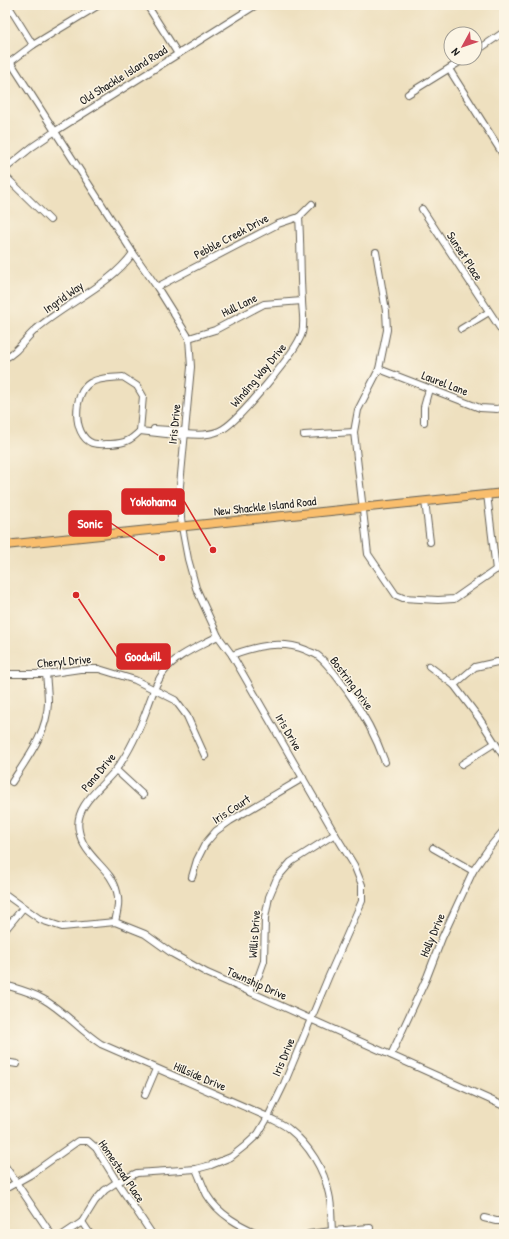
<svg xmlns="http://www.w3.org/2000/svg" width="509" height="1239" font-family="'Patrick Hand',sans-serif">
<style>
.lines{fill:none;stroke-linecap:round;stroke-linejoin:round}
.minor-casing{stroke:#666155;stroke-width:8}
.major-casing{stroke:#666155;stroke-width:10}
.minor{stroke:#fff;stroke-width:6}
.major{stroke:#f9be6d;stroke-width:8}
.labels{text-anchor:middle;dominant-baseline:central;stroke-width:3;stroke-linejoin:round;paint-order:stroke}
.street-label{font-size:12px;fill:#1c1c1c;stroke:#fcf5e5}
.leader{fill:none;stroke:#d62828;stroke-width:1.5}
.callout-dot{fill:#d62828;stroke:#fcf5e5;stroke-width:1.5}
.callout{fill:#d62828;stroke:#d62828;stroke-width:1.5}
.callout-label{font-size:13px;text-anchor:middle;font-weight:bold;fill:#fff}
</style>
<rect width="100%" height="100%" fill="#fcf5e5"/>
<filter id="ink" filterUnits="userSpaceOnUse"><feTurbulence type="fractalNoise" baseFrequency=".025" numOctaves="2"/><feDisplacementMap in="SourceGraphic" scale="8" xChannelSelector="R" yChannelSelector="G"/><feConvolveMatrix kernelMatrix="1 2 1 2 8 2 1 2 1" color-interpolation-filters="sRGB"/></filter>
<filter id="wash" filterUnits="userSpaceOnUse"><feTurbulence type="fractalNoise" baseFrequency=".012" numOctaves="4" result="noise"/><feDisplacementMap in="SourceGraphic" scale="16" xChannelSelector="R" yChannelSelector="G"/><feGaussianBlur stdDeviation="0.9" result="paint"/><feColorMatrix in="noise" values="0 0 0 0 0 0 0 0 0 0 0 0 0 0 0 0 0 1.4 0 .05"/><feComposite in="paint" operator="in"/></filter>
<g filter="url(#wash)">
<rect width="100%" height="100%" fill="#eee0bf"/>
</g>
<g filter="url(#ink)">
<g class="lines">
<defs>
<g id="minor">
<path d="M8 5 33 45"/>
<path d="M147 5 178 54"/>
<path d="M475 52 504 32"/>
<path d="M11 63 133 253 157 287 189 338 191 367 179 496 182 527 188 559 196 588 218 636 232 655 335 834 354 865 362 885V901L328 978 284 1084 268 1117 258 1134 246 1145 231 1157 211 1165 196 1169 137 1173 117 1182 105 1190 95 1201 82 1222 64 1234"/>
<path d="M5 66 33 45 99 5"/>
<path d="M449 69 504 156"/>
<path d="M408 94 466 58"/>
<path d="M5 169 32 147 54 132 256 5"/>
<path d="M5 176 50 220"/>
<path d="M422 209 504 334"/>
<path d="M376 252 386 311 387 330 379 369 358 410 354 432 368 554 396 595 403 598 438 600 454 599 504 564"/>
<path d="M157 287 278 224 299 217 312 204"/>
<path d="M461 329 489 312"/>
<path d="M189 338 215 330 264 304 302 301"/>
<path d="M5 358C17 353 24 340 34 331 65 303 109 287 133 253"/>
<path d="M379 369 480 408 497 409 504 407"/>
<path d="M123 377 137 386 143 396 140 431C130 441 125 443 111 444 105 444 98 445 92 443 72 435 73 393 90 383 100 377 113 378 123 377Z"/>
<path d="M424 422V407L429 389"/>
<path d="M154 429 184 431"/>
<path d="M140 431 184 436"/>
<path d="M184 434C197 435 211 436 223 429 239 420 297 351 302 333 305 322 302 311 302 300 300 273 301 245 299 217"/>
<path d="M304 435 354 432"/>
<path d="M487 494 496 570"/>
<path d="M425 501 430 542"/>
<path d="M232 655C256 646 281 640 306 650 309 652 314 653 317 655 329 664 339 680 348 692 364 714 376 737 385 762"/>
<path d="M429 666 454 685 479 718 504 757"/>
<path d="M5 674H46L80 669H99L135 680 175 700 187 716 205 756"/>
<path d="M454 685 475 667 497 662 504 663"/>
<path d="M462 764 495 743"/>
<path d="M116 770 143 795"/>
<path d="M12 782C28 757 47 733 48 703 48 693 47 684 46 674"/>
<path d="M433 848 473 871"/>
<path d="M192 877 197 860 205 844 216 831 230 821 303 778"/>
<path d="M5 894 41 920 62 927 115 922 145 934 173 954 207 973 248 991 504 1106"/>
<path d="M115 922C117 913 120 902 117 892 112 868 84 858 79 831 73 805 104 786 117 768 131 750 140 728 148 706 152 695 156 682 163 673 175 655 200 646 218 636"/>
<path d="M5 930 23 908"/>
<path d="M5 985C18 989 31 992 43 999 64 1011 81 1031 101 1044L268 1117C275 1121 283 1124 289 1129 309 1145 324 1169 329 1194 332 1206 331 1218 332 1231"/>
<path d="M248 991 259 975 264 961 265 918 269 897 277 878 291 862 335 834"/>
<path d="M391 1055 427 977 442 938 473 871 489 848 504 830"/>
<path d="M5 1062 17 1064"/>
<path d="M145 1095 156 1069"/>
<path d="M5 1166 51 1234"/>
<path d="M196 1169C200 1178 203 1187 207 1195 219 1215 239 1225 259 1234"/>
<path d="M5 1189 30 1175 78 1141H88L96 1148 117 1182 152 1234"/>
<path d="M484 1218 496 1221H504"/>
<path d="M82 1222 90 1234"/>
<path d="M309 1234 332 1231 370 1228"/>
</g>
<path id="major" d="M5 545 504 493"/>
</defs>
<use href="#minor" class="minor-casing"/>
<use href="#major" class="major-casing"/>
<use href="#minor" class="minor"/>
<use href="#major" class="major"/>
</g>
</g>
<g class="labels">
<g class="street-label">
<text transform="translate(123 75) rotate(-32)">Old Shackle Island Road</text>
<text transform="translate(231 236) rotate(-28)">Pebble Creek Drive</text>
<text transform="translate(465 256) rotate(57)">Sunset Place</text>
<text transform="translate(63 297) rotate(-35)">Ingrid Way</text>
<text transform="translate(239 305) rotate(-26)">Hull Lane</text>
<text transform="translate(258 375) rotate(-50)">Winding Way Drive</text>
<text transform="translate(445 383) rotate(21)">Laurel Lane</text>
<text transform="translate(174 424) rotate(-84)">Iris Drive</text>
<text transform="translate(265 506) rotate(-6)">New Shackle Island Road</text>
<text transform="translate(64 661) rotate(-5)">Cheryl Drive</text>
<text transform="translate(352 683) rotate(53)">Bostring Drive</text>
<text transform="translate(289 732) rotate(60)">Iris Drive</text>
<text transform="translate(98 772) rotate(-50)">Pana Drive</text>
<text transform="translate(231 809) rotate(-33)">Iris Court</text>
<text transform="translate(254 934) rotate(-86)">Willis Drive</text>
<text transform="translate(432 935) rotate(-67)">Holly Drive</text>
<text transform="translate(257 983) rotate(24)">Township Drive</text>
<text transform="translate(283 1057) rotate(-67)">Iris Drive</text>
<text transform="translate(200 1076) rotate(23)">Hillside Drive</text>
<text transform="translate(122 1171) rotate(56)">Homestead Place</text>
</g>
</g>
<path class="leader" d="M213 550L184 501M162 558L111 523M76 595L117 657"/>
<g class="callout-dot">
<circle cx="213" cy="550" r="4"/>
<circle cx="162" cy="558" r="4"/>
<circle cx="76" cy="595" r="4"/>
</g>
<g class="callout">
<rect x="122" y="489" width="62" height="25" rx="4"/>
<rect x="69" y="511" width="42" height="25" rx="4"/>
<rect x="117" y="644" width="53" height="25" rx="4"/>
</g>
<g class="callout-label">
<text x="153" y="506">Yokohama</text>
<text x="90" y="528">Sonic</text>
<text x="143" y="661">Goodwill</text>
</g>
<rect width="509" height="1239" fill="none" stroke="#fcf5e5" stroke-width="20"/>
<g transform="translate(463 46) rotate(230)"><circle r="19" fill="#fcf5e5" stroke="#a29e95"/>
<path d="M0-3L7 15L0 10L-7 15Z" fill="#d1495b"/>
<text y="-6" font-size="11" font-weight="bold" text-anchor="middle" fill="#1c1c1c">N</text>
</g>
</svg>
